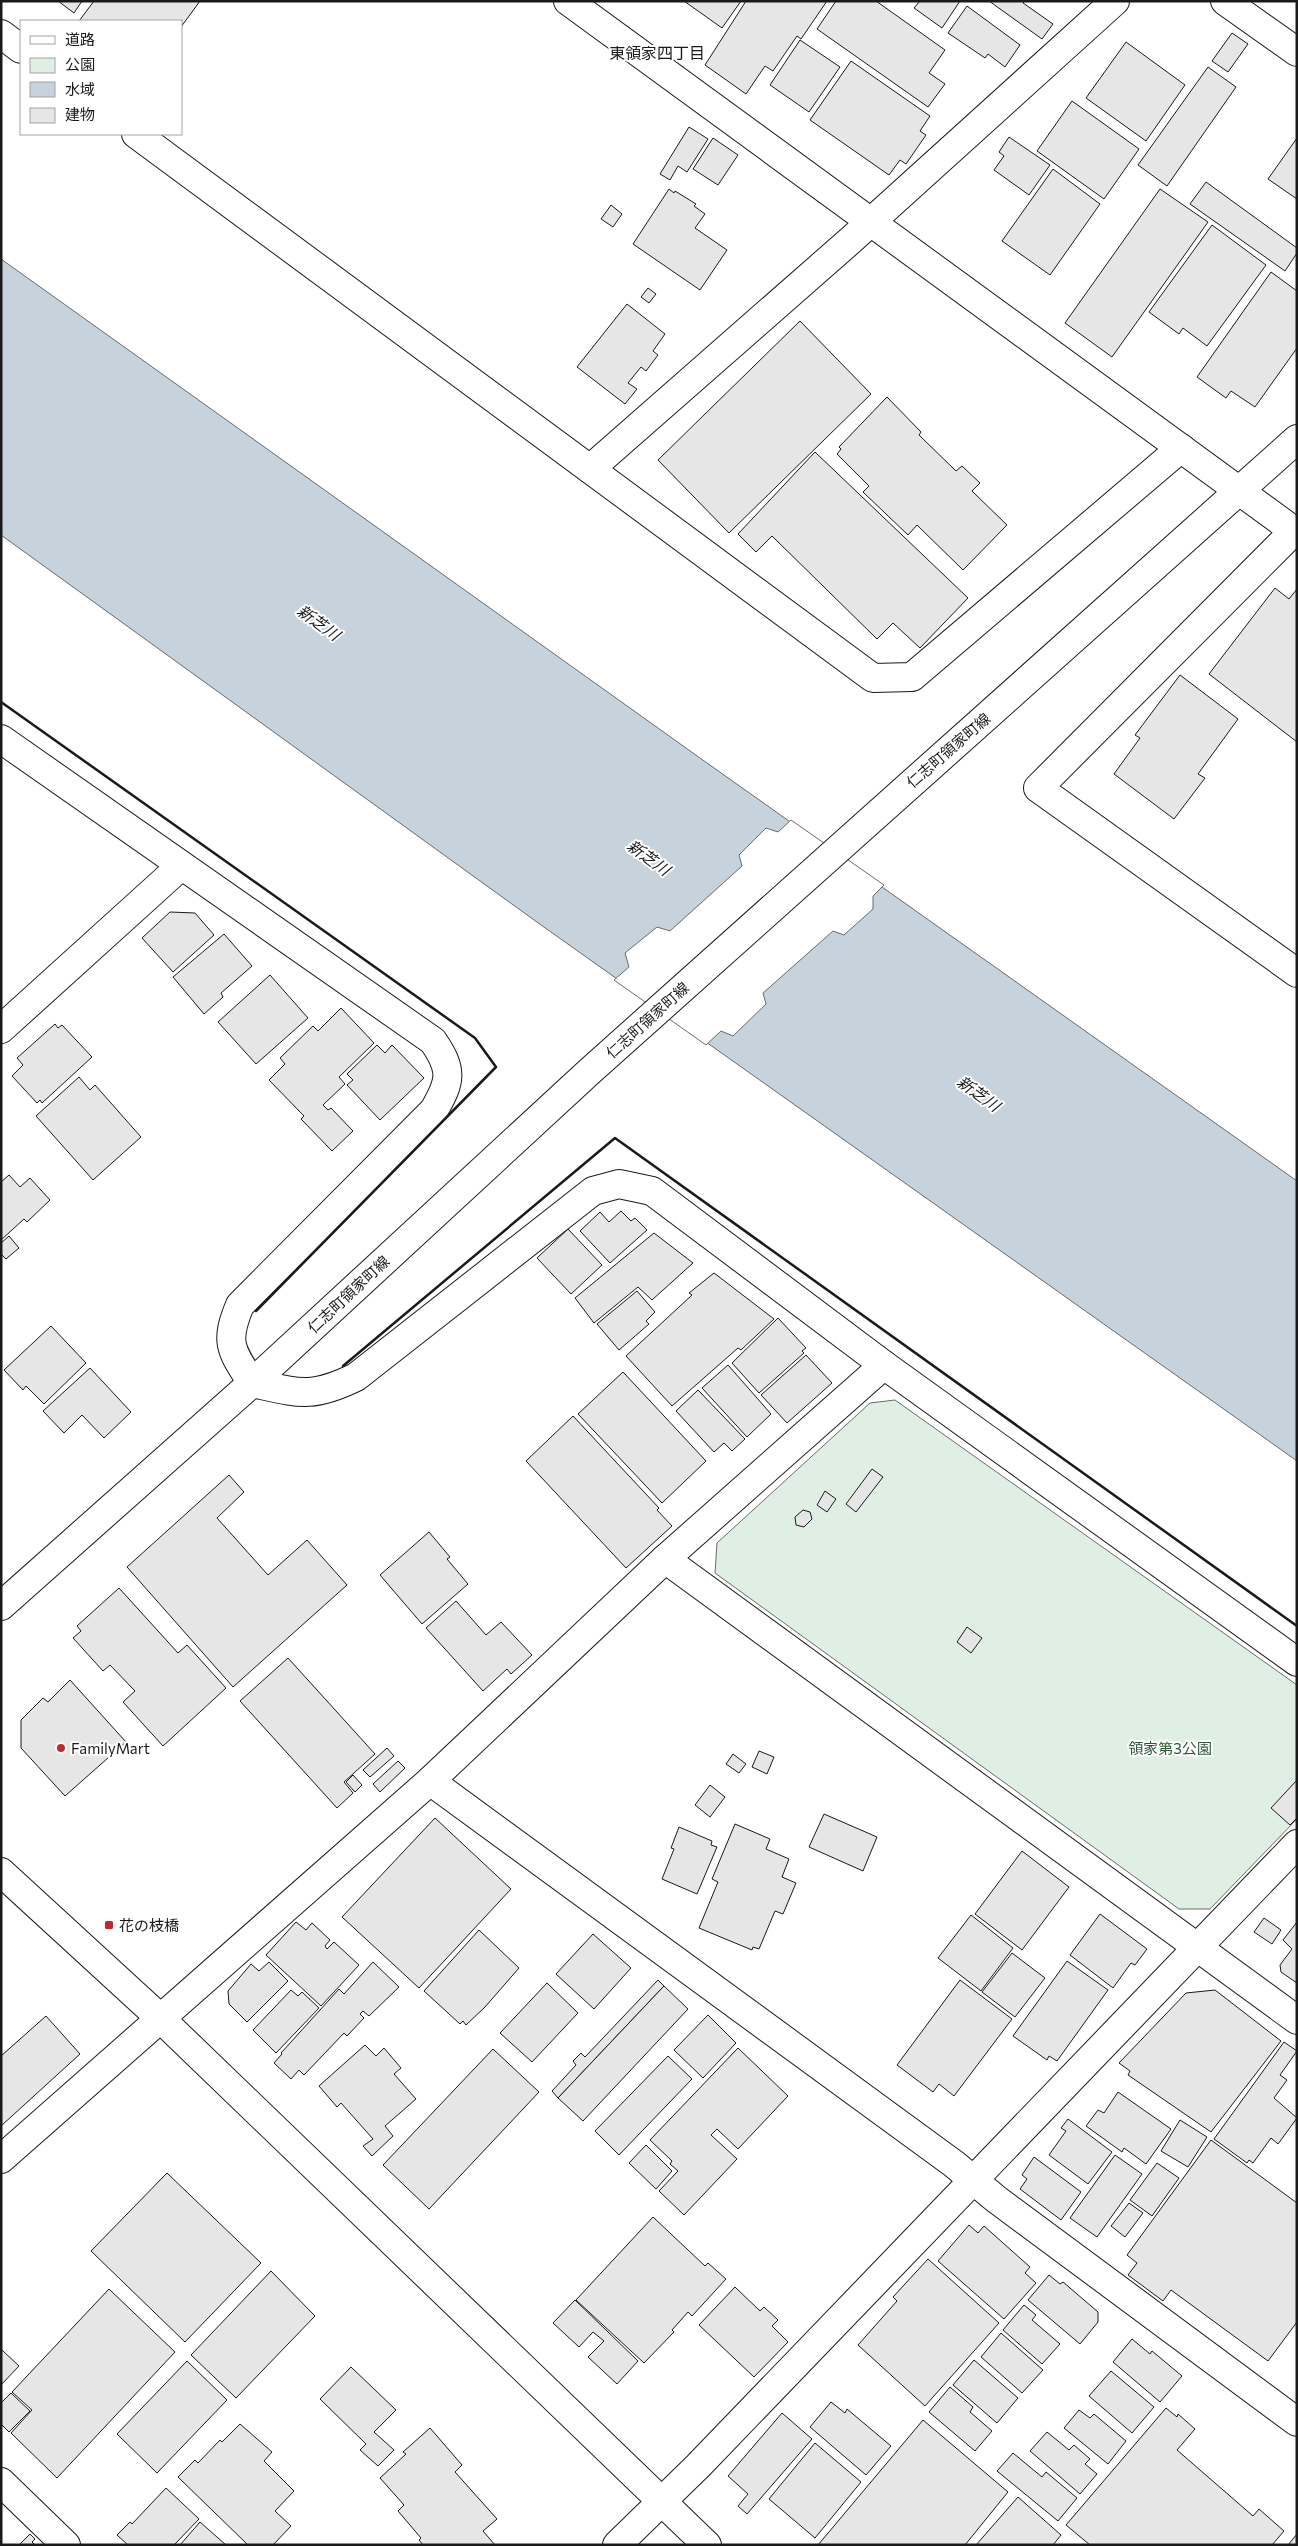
<svg xmlns="http://www.w3.org/2000/svg" width="1298" height="2546" font-family="Commissioner,'Noto Sans JP',sans-serif">
<style>
.green{fill:#e0efe3;stroke:#6a6a6a}
.water{fill:#c6d2dc;stroke:#6a6a6a}
.pier{fill:#fff;stroke:#6a6a6a}
.building{fill:#e6e6e6;stroke:#1a1a1a}
.lines{fill:none;stroke-linecap:round;stroke-linejoin:round}
.minor-casing{stroke:#1a1a1a;stroke-width:30}
.minor{stroke:#fff;stroke-width:28}
.wall{stroke:#1a1a1a;stroke-width:2.5}
.poi-dot{fill:#c62828;stroke:#fff;stroke-width:2}
.labels{text-anchor:middle;dominant-baseline:central;stroke-width:4;stroke-linejoin:round;paint-order:stroke}
.street-label{font-size:15px;fill:#1a1a1a;stroke:#fff}
.poi-label{font-size:15px;fill:#1a1a1a;stroke:#fff;text-anchor:start}
.park-label{font-size:15px;fill:#2b5a34;stroke:#fff}
.neighbourhood-label{font-size:16px;fill:#1a1a1a;stroke:#fff}
.water-label{font-size:16px;font-style:italic;fill:#1a1a1a;stroke:#fff}
</style>
<rect width="100%" height="100%" fill="#fff"/>
<path class="green" d="M895 1400 1297 1685V1819L1210 1909H1179L715 1573 717 1543 870 1403Z"/>
<path class="water" d="M1 259 700 758 1297 1181V1461L541 925 1 535Z"/>
<path class="pier" d="M791 820 884 885 873 896V909L844 935 833 931 763 993 766 1004 733 1036 721 1031 706 1045 614 980 629 967 625 953 657 927 670 931 742 866 739 855 766 828 778 832Z"/>
<g class="building">
<path d="M58 1H82L74 13Z"/>
<path d="M94 1H200L181 27V21H79Z"/>
<path d="M684 1H741L722 28Z"/>
<path d="M746 1H827L801 39 797 36 773 71 765 66 746 94 705 65Z"/>
<path d="M836 1H876L945 50 929 73 945 84 928 107 817 29Z"/>
<path d="M920 1H960L942 28 914 8Z"/>
<path d="M989 1H1024L1023 3 1053 24 1042 39Z"/>
<path d="M967 6 1020 45 1005 67 988 54 985 58 948 33Z"/>
<path d="M1232 33 1248 44 1228 72 1212 61Z"/>
<path d="M800 40 840 67 809 112 770 85Z"/>
<path d="M1126 42 1185 85 1146 141 1086 98Z"/>
<path d="M851 61 930 116 920 131 926 135 906 164 900 160 889 175 810 120Z"/>
<path d="M1208 67 1236 87 1167 186 1138 165Z"/>
<path d="M1072 101 1139 149 1104 199 1037 151Z"/>
<path d="M689 127 708 139 687 172 678 166 670 180 660 174Z"/>
<path d="M1009 137 1050 165 1029 195 994 170 1004 156 999 152Z"/>
<path d="M713 138 738 155 718 185 693 169Z"/>
<path d="M1297 138V199L1268 179Z"/>
<path d="M1053 169 1100 204 1050 275 1002 241Z"/>
<path d="M1206 182 1297 248V253L1285 271 1190 204Z"/>
<path d="M669 189 674 193 675 191 696 204 694 206 705 214 695 228 727 250 700 290 633 244Z"/>
<path d="M1160 189 1208 222 1112 357 1065 323Z"/>
<path d="M611 205 622 214 613 227 601 219Z"/>
<path d="M1212 225 1266 265 1207 346 1183 328 1179 334 1149 312Z"/>
<path d="M1271 272 1297 291V348L1255 407 1231 391 1226 398 1197 377Z"/>
<path d="M648 288 656 294 649 303 641 297Z"/>
<path d="M627 304 665 334 653 351 658 355 646 371 641 367 628 383 637 389 625 404 577 367Z"/>
<path d="M800 321 871 394 729 533 658 460Z"/>
<path d="M887 397 921 432 919 435 956 471 962 466 980 483 972 491 1007 525 963 570 917 525 908 535 863 492 869 486 837 454 841 449 839 447Z"/>
<path d="M815 452 968 598 920 648 893 623 877 639 772 536 756 552 738 534Z"/>
<path d="M1275 588 1289 599 1297 589V742L1209 674Z"/>
<path d="M1180 675 1238 719 1198 774 1205 778 1174 819 1114 774 1140 738 1135 735Z"/>
<path d="M170 912 195 913 214 935 173 972 142 938Z"/>
<path d="M224 934 252 966 221 993 223 997 204 1014 173 977Z"/>
<path d="M270 975 308 1018 256 1064 218 1022Z"/>
<path d="M341 1008 374 1043 339 1077 345 1084 323 1105 328 1110 331 1108 353 1131 332 1151 301 1119 304 1116 269 1080 285 1064 280 1058 313 1026 318 1031Z"/>
<path d="M55 1024 58 1028 62 1025 92 1057 42 1103 40 1100 37 1103 12 1076 23 1065 17 1058Z"/>
<path d="M377 1045 385 1053 392 1045 424 1078 380 1120 347 1085 353 1080 347 1074Z"/>
<path d="M79 1077 90 1090 95 1085 141 1137 93 1180 36 1116Z"/>
<path d="M9 1175 20 1187 30 1178 50 1200 27 1222 24 1219 1 1240V1182Z"/>
<path d="M621 1211 631 1221 635 1218 647 1230 610 1263 580 1231 600 1212 609 1222Z"/>
<path d="M568 1229 602 1265 571 1294 537 1258Z"/>
<path d="M654 1233 693 1263 652 1300 638 1287 594 1323 575 1298Z"/>
<path d="M9 1236 19 1248 6 1259 1 1254V1243Z"/>
<path d="M714 1273 774 1319 741 1350 738 1348 672 1406 626 1356 692 1295 689 1293Z"/>
<path d="M637 1291 655 1312 646 1321 649 1324 619 1350 597 1324Z"/>
<path d="M778 1318 806 1348 802 1351 804 1353 759 1393 732 1363Z"/>
<path d="M51 1326 86 1363 44 1404 26 1386 23 1390 4 1370Z"/>
<path d="M806 1355 832 1383 787 1423 761 1395Z"/>
<path d="M728 1365 771 1414 747 1437 702 1388Z"/>
<path d="M90 1368 131 1412 104 1438 82 1415 64 1433 43 1411Z"/>
<path d="M623 1372 706 1461 662 1503 578 1414Z"/>
<path d="M698 1390 745 1439 732 1451 724 1443 714 1452 676 1411Z"/>
<path d="M573 1416 659 1508 657 1510 672 1526 626 1568 526 1461Z"/>
<path d="M872 1469 883 1477 856 1512 846 1504Z"/>
<path d="M229 1475 244 1492 217 1518 268 1575 307 1540 347 1585 233 1687 127 1567Z"/>
<path d="M825 1491 836 1499 827 1512 817 1505Z"/>
<path d="M803 1510 810 1512 812 1519 804 1527 796 1525 795 1517Z"/>
<path d="M429 1532 450 1557 447 1559 468 1584 422 1624 380 1575Z"/>
<path d="M119 1588 178 1653 187 1645 226 1688 163 1746 123 1702 135 1691 110 1665 103 1671 73 1638 81 1631 77 1626Z"/>
<path d="M456 1601 486 1635 501 1622 532 1655 511 1674 507 1669 483 1691 426 1628Z"/>
<path d="M967 1627 982 1638 971 1653 957 1642Z"/>
<path d="M288 1658 375 1754 344 1782 353 1793 337 1808 240 1701Z"/>
<path d="M70 1680 126 1742 65 1796 21 1748V1720L43 1698 48 1702Z"/>
<path d="M387 1748 394 1756 370 1777 363 1770Z"/>
<path d="M759 1751 774 1757 767 1774 752 1767Z"/>
<path d="M733 1754 746 1764 739 1773 726 1764Z"/>
<path d="M398 1761 405 1768 380 1792 373 1784Z"/>
<path d="M353 1775 362 1785 355 1792 346 1782Z"/>
<path d="M1297 1780V1818L1290 1825 1271 1808Z"/>
<path d="M710 1785 725 1797 710 1817 695 1805Z"/>
<path d="M824 1814 877 1837 863 1871 809 1847Z"/>
<path d="M435 1818 511 1889 419 1988 342 1917Z"/>
<path d="M735 1824 770 1839 766 1849 789 1859 782 1877 796 1883 783 1914 775 1911 759 1949 753 1947 752 1950 699 1928 718 1882 712 1879Z"/>
<path d="M679 1827 712 1841 711 1845 717 1847 697 1894 662 1879 674 1849 671 1848Z"/>
<path d="M1022 1851 1069 1887 1022 1950 975 1914Z"/>
<path d="M1100 1914 1147 1949 1135 1965 1131 1963 1113 1988 1070 1955Z"/>
<path d="M971 1915 1013 1948 981 1991 938 1958Z"/>
<path d="M1264 1918 1281 1930 1272 1944 1254 1932Z"/>
<path d="M296 1922 306 1930 312 1923 330 1940 325 1946 327 1949 334 1942 359 1965 321 2006 266 1955Z"/>
<path d="M1297 1922V1983L1281 1972 1280 1965 1292 1949 1283 1940Z"/>
<path d="M479 1930 519 1968 485 2007 466 2025 463 2021 460 2024 424 1991Z"/>
<path d="M593 1934 631 1968 594 2009 556 1974Z"/>
<path d="M1012 1953 1045 1978 1015 2017 982 1992Z"/>
<path d="M1067 1961 1108 1990 1057 2061 1049 2056 1047 2060 1013 2036Z"/>
<path d="M269 1962 288 1981 247 2022 229 2004 228 1991 251 1964 259 1971Z"/>
<path d="M373 1962 399 1987 369 2016 363 2011 360 2014 364 2018 347 2036 344 2033 304 2075 299 2070 291 2079 274 2063 282 2054 281 2053 339 1989 344 1994Z"/>
<path d="M658 1980 664 1986 558 2098 552 2091 576 2065 573 2061 581 2053 585 2057Z"/>
<path d="M960 1980 1012 2019 954 2096 939 2084 933 2092 897 2065Z"/>
<path d="M547 1983 578 2013 532 2062 500 2033Z"/>
<path d="M664 1986 688 2009 583 2121 558 2098Z"/>
<path d="M291 1990 298 1996 302 1992 319 2008 276 2053 253 2030Z"/>
<path d="M1215 1990 1281 2041 1211 2132 1128 2075 1130 2071 1119 2063 1186 1993Z"/>
<path d="M708 2015 736 2043 703 2078 674 2050Z"/>
<path d="M46 2016 80 2054 1 2126V2056Z"/>
<path d="M1284 2042 1297 2051 1280 2075 1287 2080 1274 2098 1297 2118 1278 2144 1271 2138 1253 2163 1249 2160 1247 2163 1214 2139Z"/>
<path d="M365 2045 376 2056 384 2048 401 2068 394 2074 416 2099 385 2126 393 2136 372 2156 363 2146 373 2139 341 2103 337 2107 319 2086Z"/>
<path d="M738 2048 788 2096 738 2149 717 2129 711 2135 737 2159 684 2215 659 2191 678 2171 670 2164 672 2161 650 2140Z"/>
<path d="M493 2049 539 2092 429 2209 383 2165Z"/>
<path d="M668 2056 692 2079 619 2155 595 2131Z"/>
<path d="M1118 2092 1171 2129 1146 2164 1124 2148 1122 2152 1086 2126 1098 2110 1104 2113Z"/>
<path d="M1068 2119 1112 2152 1088 2184 1049 2155 1066 2131 1061 2128Z"/>
<path d="M1180 2120 1207 2137 1188 2167 1161 2151Z"/>
<path d="M1211 2140 1297 2203V2322L1268 2361 1171 2290 1163 2301 1128 2275 1137 2263 1127 2255Z"/>
<path d="M646 2145 672 2171 656 2189 629 2163Z"/>
<path d="M1115 2155 1142 2174 1097 2237 1070 2218Z"/>
<path d="M1034 2157 1081 2192 1061 2220 1020 2189 1027 2179 1022 2175Z"/>
<path d="M1157 2163 1179 2178 1152 2216 1130 2200Z"/>
<path d="M167 2173 261 2263 185 2342 91 2251Z"/>
<path d="M1129 2203 1143 2213 1125 2237 1111 2226Z"/>
<path d="M653 2217 705 2266 708 2263 726 2279 692 2316 688 2312 672 2330 674 2332 644 2363 576 2300Z"/>
<path d="M969 2225 978 2233 984 2226 1030 2267 1025 2273 1036 2283 1004 2319 938 2261Z"/>
<path d="M928 2259 999 2323 925 2406 858 2345 897 2301 893 2297Z"/>
<path d="M271 2271 315 2316 236 2398 191 2355Z"/>
<path d="M1049 2275 1060 2284 1063 2282 1098 2312V2322L1080 2344 1028 2300Z"/>
<path d="M735 2287 760 2311 764 2307 778 2320 772 2326 788 2342 754 2377 699 2325Z"/>
<path d="M109 2289 175 2352 57 2478 11 2433 32 2410 12 2392Z"/>
<path d="M575 2300 638 2361 617 2384 588 2357 604 2341 593 2332 579 2347 553 2323Z"/>
<path d="M1024 2305 1036 2315 1032 2320 1060 2344 1042 2364 1003 2330Z"/>
<path d="M1001 2333 1043 2370 1022 2393 981 2357Z"/>
<path d="M1132 2339 1150 2354 1152 2351 1182 2376 1160 2402 1113 2362Z"/>
<path d="M2 2350 19 2366 1 2385V2351Z"/>
<path d="M974 2360 1018 2398 997 2423 953 2385Z"/>
<path d="M187 2361 227 2400 157 2473 117 2434Z"/>
<path d="M351 2367 396 2410 374 2432 394 2450 378 2466 360 2450 366 2444 320 2399Z"/>
<path d="M1111 2371 1154 2407 1132 2433 1089 2396Z"/>
<path d="M950 2387 973 2407 970 2412 992 2431 975 2451 929 2412Z"/>
<path d="M11 2393 30 2411 9 2432 1 2424V2403Z"/>
<path d="M831 2402 845 2413 847 2409 891 2446 866 2475 810 2427Z"/>
<path d="M1166 2408 1177 2417 1178 2414 1195 2429 1177 2450 1253 2516 1259 2509 1284 2531 1272 2545H1090L1066 2525Z"/>
<path d="M1079 2410 1090 2418 1094 2414 1126 2441 1108 2464 1064 2428Z"/>
<path d="M782 2413 812 2439 747 2514 738 2506 748 2494 728 2476Z"/>
<path d="M923 2420 1008 2492 965 2545H818Z"/>
<path d="M240 2424 272 2452 264 2461 294 2491 275 2511 291 2526 273 2545H248L178 2477 195 2460 198 2463 220 2440 222 2442Z"/>
<path d="M430 2428 462 2465 455 2472 497 2519 483 2531 495 2545H423L419 2540 421 2538 398 2511 404 2505 380 2478 406 2454 403 2452Z"/>
<path d="M1047 2432 1069 2450 1074 2445 1090 2459 1085 2464 1097 2474 1080 2494 1030 2451Z"/>
<path d="M815 2443 861 2482 815 2538 769 2499Z"/>
<path d="M1013 2453 1042 2477 1046 2472 1077 2498 1058 2521 997 2471Z"/>
<path d="M166 2488 199 2519 174 2545H128L117 2535 130 2522 132 2524Z"/>
<path d="M1018 2497 1061 2535 1053 2545H976Z"/>
<path d="M200 2522 226 2545H180Z"/>
<path d="M30 2534 35 2539 32 2542 35 2545H19Z"/>
<path d="M1297 2534V2545H1288Z"/>
</g>
<g class="lines">
<defs>
<g id="minor">
<path d="M568 1 1297 533"/>
<path d="M1225 1 1297 52"/>
<path d="M1 34 21 49"/>
<path d="M136 134 873 678 912 677 1181 448"/>
<path d="M590 469 852 239 1115 1"/>
<path d="M1294 531 1038 788 1297 973"/>
<path d="M1 739 433 1041C453 1070 451 1081 434 1110L240 1305C224 1343 231 1350 252 1383 299 1393 311 1399 356 1377L593 1191 619 1184 652 1191 884 1365 1297 1662"/>
<path d="M1 1029 181 866"/>
<path d="M665 1559 1297 2020"/>
<path d="M1 1606 252 1383 590 1071 1297 439"/>
<path d="M430 1781 954 2164 996 2199 1297 2422"/>
<path d="M1 1872 159 2017 707 2545"/>
<path d="M1 2159 430 1781 665 1559 884 1365"/>
<path d="M1 2482 66 2545"/>
<path d="M617 2545 698 2466 1297 1844"/>
</g>
</defs>
<use href="#minor" class="minor-casing"/>
<use href="#minor" class="minor"/>
<g class="wall">
<path d="M1 702 475 1038 496 1067 256 1311"/>
<path d="M343 1366 615 1138 1297 1626"/>
</g>
</g>
<g class="poi-dot">
<circle cx="61" cy="1748" r="5"/>
<rect x="104" y="1920" width="10" height="10" rx="2.5"/>
</g>
<g class="labels">
<g class="street-label">
<text transform="translate(948 750) rotate(-41)">仁志町領家町線</text>
<text transform="translate(647 1020) rotate(-42)">仁志町領家町線</text>
<text transform="translate(348 1294) rotate(-43)">仁志町領家町線</text>
</g>
<g class="poi-label">
<text x="71" y="1748">FamilyMart</text>
<text x="119" y="1925">花の枝橋</text>
</g>
<g class="park-label">
<text x="1170" y="1748">領家第3公園</text>
</g>
<g class="neighbourhood-label">
<text x="657" y="52">東領家四丁目</text>
</g>
<g class="water-label">
<text transform="translate(319 622) rotate(36)">新芝川</text>
<text transform="translate(649 857) rotate(36)">新芝川</text>
<text transform="translate(979 1093) rotate(36)">新芝川</text>
</g>
</g>
<rect width="1298" height="2546" fill="none" stroke="#1a1a1a" stroke-width="5"/>
<rect x="20" y="20" width="162" height="115" fill="#ffffff" stroke="#a3a3a3"/>
<rect x="30" y="36" width="25" height="8" fill="#ffffff" stroke="#a3a3a3"/>
<text x="65" y="45" font-size="15" fill="#1a1a1a">道路</text>
<rect x="30" y="58" width="25" height="15" fill="#e0efe3" stroke="#a3a3a3"/>
<text x="65" y="70" font-size="15" fill="#1a1a1a">公園</text>
<rect x="30" y="82" width="25" height="15" fill="#c6d2dc" stroke="#a3a3a3"/>
<text x="65" y="95" font-size="15" fill="#1a1a1a">水域</text>
<rect x="30" y="108" width="25" height="15" fill="#e6e6e6" stroke="#a3a3a3"/>
<text x="65" y="120" font-size="15" fill="#1a1a1a">建物</text>
</svg>
